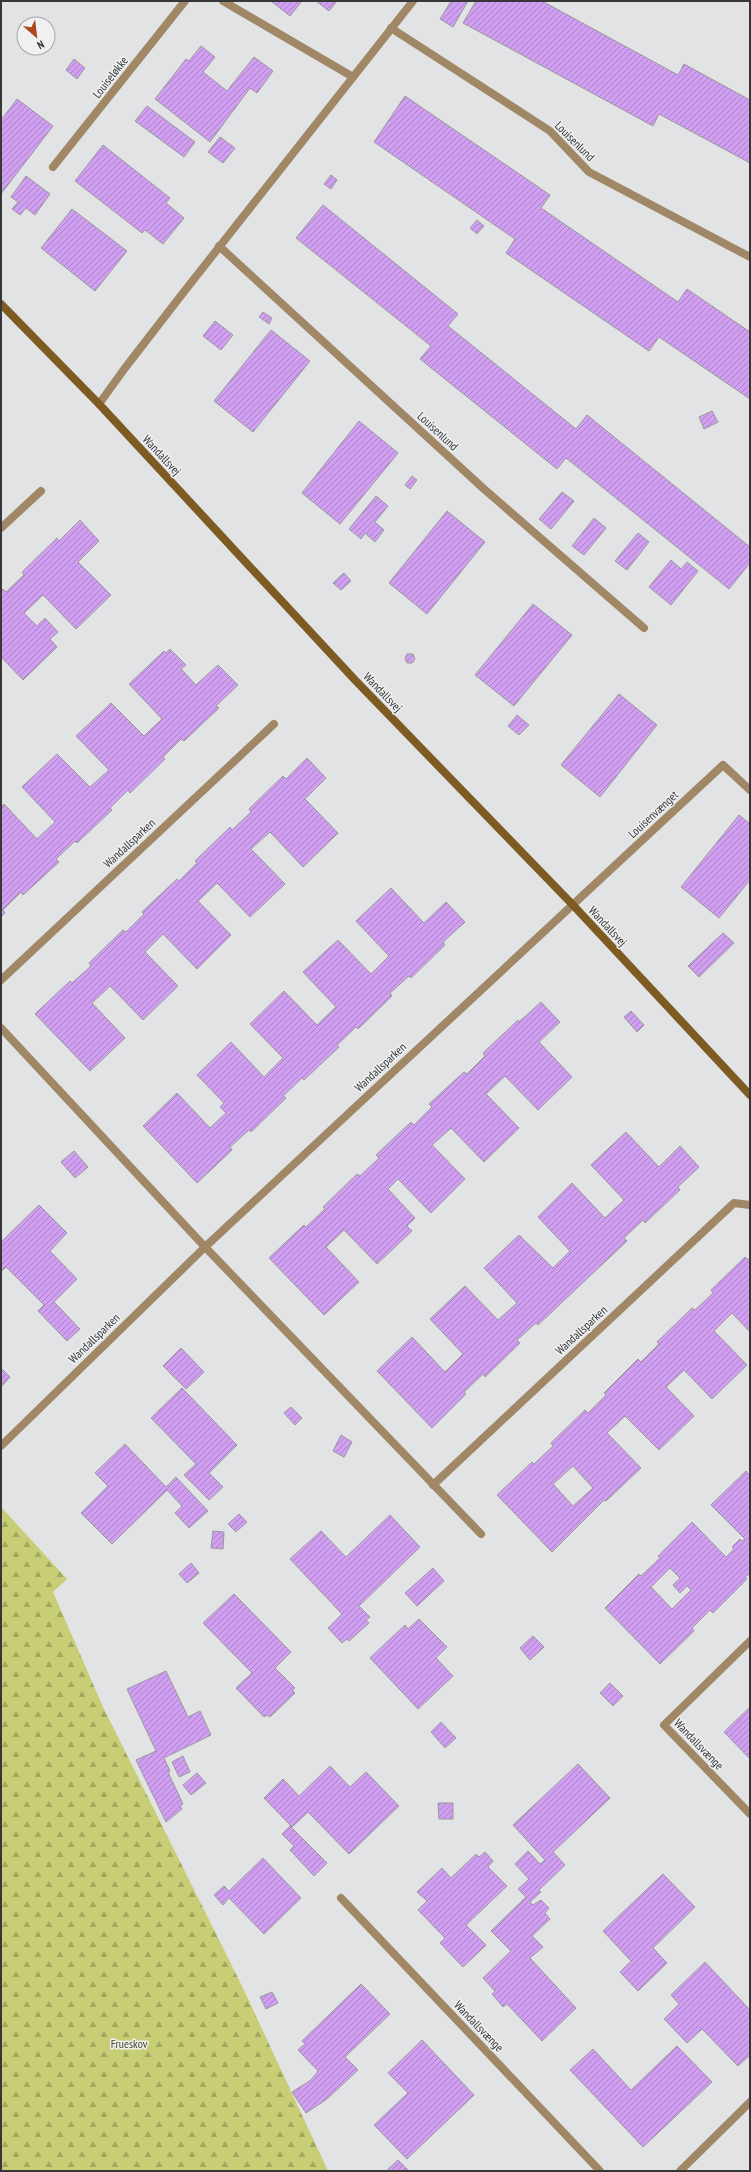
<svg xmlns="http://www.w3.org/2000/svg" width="751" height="2172" font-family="'PT Sans Narrow',sans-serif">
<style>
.forest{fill:url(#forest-firs)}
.building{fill:url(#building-hatch);stroke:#9b9a9b;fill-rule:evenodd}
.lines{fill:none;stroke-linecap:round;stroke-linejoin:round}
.street{stroke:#a08765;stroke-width:8}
.secondary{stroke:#7e5b23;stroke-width:8}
.labels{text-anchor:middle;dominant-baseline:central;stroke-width:3;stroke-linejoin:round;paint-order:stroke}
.street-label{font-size:12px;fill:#373738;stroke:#eff0f2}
.park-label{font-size:12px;fill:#474a20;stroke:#eff0f2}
</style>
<defs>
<pattern id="forest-firs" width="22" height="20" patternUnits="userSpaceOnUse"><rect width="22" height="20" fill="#c8ce75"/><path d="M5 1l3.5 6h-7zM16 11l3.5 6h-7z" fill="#a3a861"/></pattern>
<pattern id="building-hatch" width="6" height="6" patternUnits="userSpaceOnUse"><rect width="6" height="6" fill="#d09ff1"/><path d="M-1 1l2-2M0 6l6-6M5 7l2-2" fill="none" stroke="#aa82c4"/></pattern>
</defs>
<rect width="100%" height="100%" fill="#e2e3e4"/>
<path class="forest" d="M1 1507 67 1579 53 1592 103 1707 243 1988 328 2171H1Z"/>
<g class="building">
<path d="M271 1H302L290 16Z"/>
<path d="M316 1H337L329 11Z"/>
<path d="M451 1H468L453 27 440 19Z"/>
<path d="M476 1H542L678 75 684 64 750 100V163L659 114 653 126 463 23Z"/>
<path d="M201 46 215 57 203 72 227 91 254 57 273 71 257 93 250 88 210 142 155 99 186 59 189 61Z"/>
<path d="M74 59 85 68 77 79 66 70Z"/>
<path d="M405 96 550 195 541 208 678 302 687 289 750 332V399L659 337 649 351 506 253 515 239 374 142Z"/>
<path d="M17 99 53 126 1 194V120Z"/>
<path d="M147 106 195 142 184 157 135 121Z"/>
<path d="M220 137 235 148 223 163 208 152Z"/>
<path d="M103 145 170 198 166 203 184 218 163 244 145 230 142 233 75 181Z"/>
<path d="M331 175 337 180 331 189 324 184Z"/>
<path d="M26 176 50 194 35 215 26 208 20 215 12 209 18 202 11 197Z"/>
<path d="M323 205 458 314 448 326 576 429 587 415 750 547V563L729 589 566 458 557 469 420 359 431 346 296 238Z"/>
<path d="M72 209 127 251 95 291 41 248Z"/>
<path d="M477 220 484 226 477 234 470 228Z"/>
<path d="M263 312 272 318 269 324 259 317Z"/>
<path d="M215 321 233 335 221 350 203 336Z"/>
<path d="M271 330 310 361 253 432 214 401Z"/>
<path d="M712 411 718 422 704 429 699 417Z"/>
<path d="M359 421 398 453 340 524 302 493Z"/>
<path d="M412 476 417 480 410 489 405 485Z"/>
<path d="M562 492 574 501 551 529 539 519Z"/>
<path d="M376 496 388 506 375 522 384 530 375 542 365 533 361 539 349 529Z"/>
<path d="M447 511 485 542 427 614 389 583Z"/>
<path d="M594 518 606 528 584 555 572 546Z"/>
<path d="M80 520 99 541 78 562 111 595 76 629 43 595 24 613 37 626 45 618 58 632 50 639 57 647 23 680 1 657V591L3 589 6 592 24 575 22 572 57 538 59 541Z"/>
<path d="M638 533 649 542 627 570 615 561Z"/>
<path d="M671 560 681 569 687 562 698 571 671 605 649 587Z"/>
<path d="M344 573 351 581 341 590 333 583Z"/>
<path d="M533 604 572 635 514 706 475 675Z"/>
<path d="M170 649 186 665 181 669 196 685 218 665 238 685 216 706 219 708 184 741 181 739 163 757 165 759 130 793 128 790 110 808 112 810 77 843 75 841 56 859 59 862 23 895 21 892 3 910 5 913 1 917V807L4 804 37 839 55 822 22 787 57 754 90 787 109 770 76 736 111 703 144 736 162 719 129 684 164 651 166 653Z"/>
<path d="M407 654H413L415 659 412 663H407L405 658Z"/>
<path d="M619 694 657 725 600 797 561 765Z"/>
<path d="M517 715 529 725 519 735 508 726Z"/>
<path d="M307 758 326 778 305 799 338 833 303 867 270 832 251 849 285 884 250 917 217 883 198 901 231 935 197 969 163 934 145 952 178 986 143 1020 110 986 92 1003 125 1038 90 1071 35 1014 70 981 72 983 91 966 89 963 123 930 126 932 144 914 142 912 177 879 179 881 197 863 195 861 230 827 232 830 251 812 249 809 283 776 286 779Z"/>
<path d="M739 815 750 824V880L719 918 681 887Z"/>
<path d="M391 888 424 923 446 902 465 922 443 942 445 945 411 978 409 976 390 993 392 996 358 1029 356 1027 337 1045 339 1047 304 1080 302 1078 283 1096 286 1098 251 1132 249 1130 230 1147 232 1150 197 1183 143 1126 177 1093 210 1128 226 1113 220 1107 224 1103 197 1075 231 1042 264 1077 283 1058 250 1024 284 991 317 1025 336 1007 303 972 338 940 371 974 389 956 356 921Z"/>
<path d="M723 933 734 943 699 977 688 966Z"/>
<path d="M541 1002 560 1022 539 1042 572 1077 538 1110 505 1076 486 1094 519 1128 484 1162 451 1128 432 1145 465 1179 431 1213 398 1179 388 1189 415 1218 407 1226 412 1231 377 1264 344 1230 326 1247 359 1282 324 1315 269 1258 304 1225 306 1227 325 1209 323 1207 357 1174 360 1176 379 1158 376 1155 411 1122 414 1125 432 1107 429 1104 464 1072 467 1074 485 1056 483 1053 518 1020 519 1022Z"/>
<path d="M631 1011 644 1025 637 1032 624 1017Z"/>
<path d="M626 1132 659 1167 680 1146 699 1167 678 1187 680 1190 645 1223 643 1220 624 1238 627 1241 538 1325 536 1323 517 1340 520 1343 485 1377 483 1374 464 1392 466 1394 432 1428 377 1371 412 1337 445 1372 463 1354 430 1319 465 1286 498 1320 517 1303 484 1268 519 1235 553 1268 570 1251 538 1217 572 1183 605 1218 624 1200 591 1165Z"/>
<path d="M74 1151 88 1167 75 1178 61 1162Z"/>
<path d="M39 1205 67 1233 50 1251 77 1279 54 1302 80 1329 67 1341 38 1311 44 1305 6 1267 1 1272V1242Z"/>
<path d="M745 1257 748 1260 750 1257V1332L732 1313 714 1331 747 1365 712 1399 684 1370 666 1387 694 1416 659 1450 625 1416 607 1433 641 1468 606 1501 604 1500 552 1552 497 1495 532 1462 534 1464 553 1446 551 1443 585 1410 588 1413 606 1395 604 1393 638 1359 641 1362 659 1344 657 1342 692 1308 695 1310 713 1293 711 1290ZM573 1466 593 1488 573 1506 553 1484Z"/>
<path d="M181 1348 204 1372 186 1389 163 1366Z"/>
<path d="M1 1368 10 1377 1 1387Z"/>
<path d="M182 1388 237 1445 209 1473 223 1487 209 1500 184 1475 196 1464 151 1418Z"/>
<path d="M291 1407 302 1418 295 1425 284 1413Z"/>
<path d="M341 1435 352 1442 344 1457 333 1451Z"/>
<path d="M125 1444 166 1487 176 1477 208 1511 189 1528 175 1513 182 1506 167 1490 112 1544 81 1513 108 1486 95 1473Z"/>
<path d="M746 1471 750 1476V1573L745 1577 747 1579 713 1613 710 1610 692 1628 694 1631 660 1664 605 1608 639 1574 641 1576 660 1558 658 1556 692 1522 726 1557 734 1549 732 1547 740 1539 742 1541 745 1539 711 1505ZM670 1568 680 1578 673 1585 680 1593 687 1586 691 1590 672 1609 651 1587Z"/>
<path d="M239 1514 247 1522 236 1532 228 1524Z"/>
<path d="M390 1515 420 1547 359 1606 370 1617 366 1620 369 1623 349 1641 347 1639 342 1643 328 1628 342 1614 290 1559 321 1531 346 1557Z"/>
<path d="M213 1531 224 1532 223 1549 211 1548Z"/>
<path d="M191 1563 199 1573 187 1583 179 1574Z"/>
<path d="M433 1568 444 1581 417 1606 405 1593Z"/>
<path d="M234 1594 291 1652 275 1668 295 1688 292 1690 295 1693 270 1717 267 1715 264 1717 236 1688 252 1673 203 1623Z"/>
<path d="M419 1619 447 1647 436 1658 453 1676 418 1709 370 1658 405 1625 408 1629Z"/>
<path d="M533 1636 544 1647 530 1660 520 1648Z"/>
<path d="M166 1671 188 1717 200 1711 211 1735 164 1758 170 1771 168 1772 183 1804 180 1806 182 1809 166 1822 136 1760 156 1751 127 1689Z"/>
<path d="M610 1683 623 1696 613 1706 600 1693Z"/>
<path d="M750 1707V1759L724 1732Z"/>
<path d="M441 1722 456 1738 445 1748 431 1732Z"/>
<path d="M183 1756 190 1772 179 1777 172 1762Z"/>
<path d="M578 1764 610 1798 553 1852 565 1865 539 1890 541 1892 530 1902 533 1905 541 1900 549 1908 545 1913 550 1919 532 1936 543 1947 530 1958 576 2008 542 2041 507 2004 503 2007 492 1994 495 1991 483 1978 511 1951 491 1931 526 1897 518 1889 529 1879 515 1864 528 1851 540 1864 545 1860 513 1825Z"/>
<path d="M330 1766 350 1787 366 1772 399 1806 349 1854 308 1812 292 1827 264 1798 283 1779 299 1796Z"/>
<path d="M197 1773 206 1783 191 1795 183 1785Z"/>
<path d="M438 1803H453V1819H439Z"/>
<path d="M290 1826 327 1863 314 1876 290 1850 294 1846 282 1834Z"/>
<path d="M485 1852 493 1861 488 1867 507 1886 466 1925 486 1945 463 1967 440 1943 445 1938 418 1910 427 1901 417 1892 442 1868 451 1878 476 1854 479 1857Z"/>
<path d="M263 1858 301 1898 264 1934 229 1898 223 1905 214 1895 224 1886 229 1891Z"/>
<path d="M663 1874 695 1907 653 1948 667 1963 638 1991 620 1972 631 1961 603 1931Z"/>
<path d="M705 1962 750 2010V2055L738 2066 702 2029 687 2043 664 2019 679 2004 671 1995Z"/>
<path d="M361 1984 390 2014 345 2057 358 2070 327 2099 306 2113 292 2092 311 2080 318 2071 298 2050 305 2044 302 2041Z"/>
<path d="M272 1992 278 2003 266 2009 260 1997Z"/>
<path d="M422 2040 474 2095 407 2159 374 2125 408 2093 388 2073Z"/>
<path d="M677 2046 712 2082 643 2147 570 2070 593 2049 631 2090Z"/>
<path d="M398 2160 409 2171H386Z"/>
</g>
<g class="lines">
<g class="street">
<path d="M223 1 353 77"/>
<path d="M391 28 550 131 589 172 750 257"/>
<path d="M53 167 185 1"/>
<path d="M219 246 484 489 644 628"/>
<path d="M99 404 125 368 183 293 413 1"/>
<path d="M1 528 41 491"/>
<path d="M1 980 274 724"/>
<path d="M1 1028 205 1247 481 1534"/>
<path d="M1 1446 205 1247 723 765 750 790"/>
<path d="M433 1485 734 1203 750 1205"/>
<path d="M750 1641 664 1725 750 1814"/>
<path d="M341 1898 600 2171"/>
<path d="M680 2171 750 2102"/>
</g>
<path class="secondary" d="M1 304 99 404 355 680 572 904 750 1095"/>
</g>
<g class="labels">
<g class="street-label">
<text transform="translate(110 77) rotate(-52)">Louiseløkke</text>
<text transform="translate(575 141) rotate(45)">Louisenlund</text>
<text transform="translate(438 431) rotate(43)">Louisenlund</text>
<text transform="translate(162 455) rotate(47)">Wandallsvej</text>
<text transform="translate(383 692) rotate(46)">Wandallsvej</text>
<text transform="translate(653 814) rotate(-43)">Louisenvænget</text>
<text transform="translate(129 843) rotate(-43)">Wandallsparken</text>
<text transform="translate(608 926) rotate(47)">Wandallsvej</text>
<text transform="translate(380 1067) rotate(-43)">Wandallsparken</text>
<text transform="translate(581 1330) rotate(-43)">Wandallsparken</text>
<text transform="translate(94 1338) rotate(-44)">Wandallsparken</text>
<text transform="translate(699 1744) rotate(46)">Wandallsvænge</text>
<text transform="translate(479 2026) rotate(46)">Wandallsvænge</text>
</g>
<g class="park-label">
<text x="129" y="2043">Frueskov</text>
</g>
</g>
<rect width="751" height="2172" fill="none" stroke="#373738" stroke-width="4"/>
<g transform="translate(36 36) rotate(152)"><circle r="19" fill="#eff0f2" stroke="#a5a6a8"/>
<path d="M0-3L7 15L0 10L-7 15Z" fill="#ad481b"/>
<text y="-6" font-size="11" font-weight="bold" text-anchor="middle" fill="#373738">N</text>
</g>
</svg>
